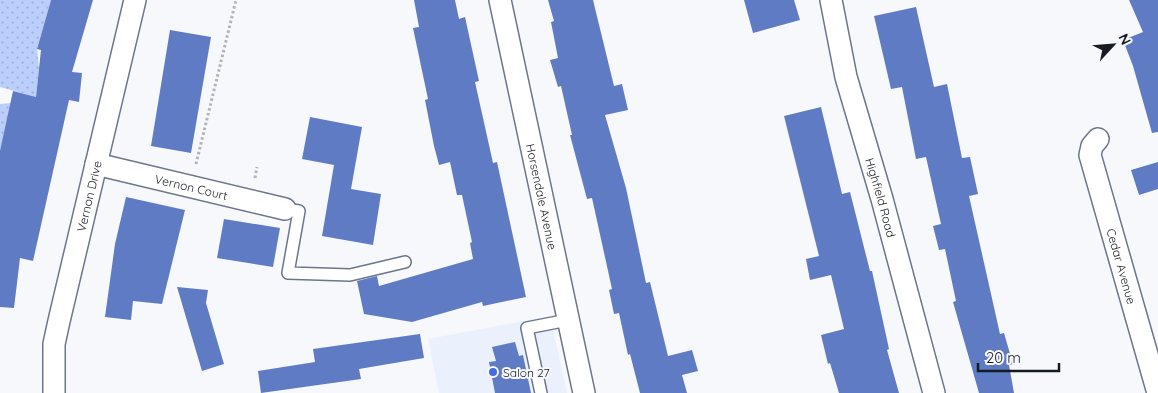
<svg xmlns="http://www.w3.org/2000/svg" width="1158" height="393" font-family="Quicksand,sans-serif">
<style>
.built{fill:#eaf0fc}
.garden{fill:url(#garden-dots)}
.building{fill:#5f7bc4}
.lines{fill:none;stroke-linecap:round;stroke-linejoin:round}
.service-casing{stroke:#6c768a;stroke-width:14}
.minor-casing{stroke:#6c768a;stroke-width:24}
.path{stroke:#b1b3b9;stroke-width:3;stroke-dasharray:2.5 2.5;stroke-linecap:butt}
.service{stroke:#fff;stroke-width:11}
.minor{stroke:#fff;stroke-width:21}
.poi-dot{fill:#456cde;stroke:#f6f8fc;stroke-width:2}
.labels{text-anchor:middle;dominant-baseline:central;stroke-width:4;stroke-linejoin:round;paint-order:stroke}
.street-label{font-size:12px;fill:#171b23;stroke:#f6f8fc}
.poi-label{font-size:12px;fill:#171b23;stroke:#f6f8fc;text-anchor:start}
</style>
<defs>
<pattern id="garden-dots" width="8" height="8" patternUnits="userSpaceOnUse" patternTransform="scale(1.25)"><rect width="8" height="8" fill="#bbcffc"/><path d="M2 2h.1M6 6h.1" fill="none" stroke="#a0b1d8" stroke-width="1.8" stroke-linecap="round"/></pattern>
</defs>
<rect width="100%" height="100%" fill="#f6f8fc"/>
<path class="built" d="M550 316 567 393H439L428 339Z"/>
<g class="garden">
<path d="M0 0H51L37 48 39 68 36 97 0 87Z"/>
<path d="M11 103 0 176V104Z"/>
</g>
<g class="building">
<path d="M51 0H93L72 72 82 73 79 102 69 100 33 261 20 258 14 308 0 307V151L13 91 36 97 41 50 37 49Z"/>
<path d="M414 0H455L459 19 465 17 479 81 475 82 493 163 497 162 526 297 483 306 482 302 412 322 364 314 357 281 377 276 379 286 473 259 470 243 472 242 462 195H457L450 162 439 165 434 146 425 100 428 99 413 28 419 27Z"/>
<path d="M548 0H593L614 86 622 84 628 110 605 115 626 188 646 283 650 282 668 356 692 350 698 371 682 375 687 393H640L630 354 628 355 619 313 614 314 609 290 612 289 592 198 587 199 570 135H572L561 86 558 87 550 60 558 58 551 22 554 21Z"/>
<path d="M744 0H794L800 20 753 33Z"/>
<path d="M1129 0H1158V132L1152 133 1133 66 1123 40 1143 32Z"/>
<path d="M916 7 934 87 947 84 962 158 970 157 978 194 969 196 1000 334 1004 333 1013 364 1009 365 1014 393H979L953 302 956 301 945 249 939 250 933 226 941 224 926 157 916 159 902 87 891 89 874 16Z"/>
<path d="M170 30 211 37 191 153 151 146Z"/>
<path d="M821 107 842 194 850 192 870 271H872L889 349 887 350 899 393H839L830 363 828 364 821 335 844 329 831 275 810 280 806 259 819 256 784 116Z"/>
<path d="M310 117 362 127 351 189 381 194 373 245 322 236 334 165 302 159Z"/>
<path d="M1158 162V189L1139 195 1131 170Z"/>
<path d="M126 197 185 210 162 304 133 301 131 320 105 317 115 244Z"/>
<path d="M224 219 280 228 273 267 217 258Z"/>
<path d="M177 287 208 290 206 303 224 364 202 371Z"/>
<path d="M420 334 424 358 359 369 361 379 261 393 258 371 315 362 313 349Z"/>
<path d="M515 342 519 356 523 355 531 393H495L489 362 496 361 492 347Z"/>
</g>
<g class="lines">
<defs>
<g id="service">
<path d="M285 209 299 211 288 273 350 275 405 262"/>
<path d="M541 393 527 328 568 320"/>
</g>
<g id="minor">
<path id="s1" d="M500 0 584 393"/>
<path id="s2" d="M831 0 846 77 882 199 934 393"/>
<path id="s3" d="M1098 139 1092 146 1090 155 1158 393"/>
<path id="s4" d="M96 164 285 209"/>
<path id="s5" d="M54 393V344L59 321 135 0"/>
</g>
</defs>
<use href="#service" class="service-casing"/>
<use href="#minor" class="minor-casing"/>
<g class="path">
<path d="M196 164 236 0"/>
<path d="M255 178 257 167"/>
</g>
<use href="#service" class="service"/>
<use href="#minor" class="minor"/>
</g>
<circle class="poi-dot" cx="493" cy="372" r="5"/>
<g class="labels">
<g class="street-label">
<text stroke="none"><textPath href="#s4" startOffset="98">Vernon Court</textPath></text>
<text stroke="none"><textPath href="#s5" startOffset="201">Vernon Drive</textPath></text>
<text stroke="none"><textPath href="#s1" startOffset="201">Horsendale Avenue</textPath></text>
<text stroke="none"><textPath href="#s2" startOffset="204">Highfield Road</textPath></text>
<text stroke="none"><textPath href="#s3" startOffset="134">Cedar Avenue</textPath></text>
</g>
<g class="poi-label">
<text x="503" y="372">Salon 27</text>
</g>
</g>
<g transform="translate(1113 45) rotate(64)" stroke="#f6f8fc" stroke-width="4" paint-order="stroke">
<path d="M0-4L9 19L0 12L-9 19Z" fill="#171b23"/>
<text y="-8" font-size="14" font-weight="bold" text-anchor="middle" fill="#171b23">N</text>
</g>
<path d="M978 363v8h81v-8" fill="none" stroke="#171b23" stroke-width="2.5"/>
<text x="986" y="363" font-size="15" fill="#171b23" stroke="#f6f8fc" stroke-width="4" paint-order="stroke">20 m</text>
</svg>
